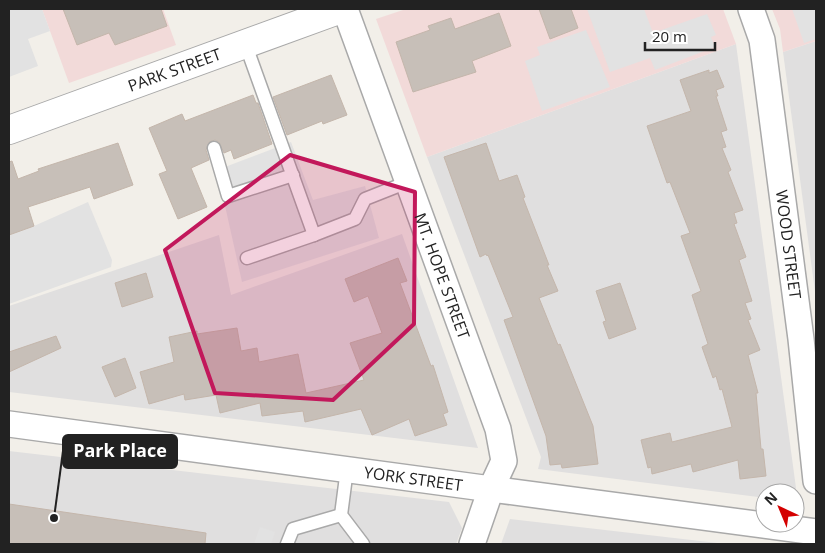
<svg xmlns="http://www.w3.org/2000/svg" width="825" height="553" font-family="'Open Sans',sans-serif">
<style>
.residential{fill:#e0dfdf}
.commercial{fill:#f2dad9}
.parking{fill:#e2e2e2}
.building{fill:#c7bfb8;stroke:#c4b6ab}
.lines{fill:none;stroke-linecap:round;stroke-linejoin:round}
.service-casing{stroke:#a9a9a9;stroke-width:15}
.minor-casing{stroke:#a9a9a9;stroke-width:28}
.tertiary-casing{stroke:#a9a9a9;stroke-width:30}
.service{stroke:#fff;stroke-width:12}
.minor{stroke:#fff;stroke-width:25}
.tertiary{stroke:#fff;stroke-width:28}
.marked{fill:#c2185b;fill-opacity:0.2;stroke:#c2185b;stroke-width:4;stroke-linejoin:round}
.labels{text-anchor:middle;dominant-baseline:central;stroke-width:4;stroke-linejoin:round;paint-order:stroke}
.street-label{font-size:16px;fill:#222;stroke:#fff}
.leader{fill:none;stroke:#222;stroke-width:2}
.callout-dot{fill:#222;stroke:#fff;stroke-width:2}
.callout{fill:#222;stroke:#222;stroke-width:2}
.callout-label{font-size:18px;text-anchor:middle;font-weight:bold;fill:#fff}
</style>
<rect width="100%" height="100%" fill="#f2efe9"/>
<g class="residential">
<path d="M816 41V299L783 52Z"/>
<path d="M736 44 796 488 795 501V493H765V498L538 469 541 457 427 157Z"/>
<path d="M402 234 478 448 9 392V306L219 235 231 295Z"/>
<path d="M9 451 449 502 462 528 456 544H9Z"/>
<path d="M510 519 726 544H501Z"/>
</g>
<g class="commercial">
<path d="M42 9H163L176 45 69 83Z"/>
<path d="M406 9H723L736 44 427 157 376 19Z"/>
<path d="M772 9H816V41L783 52 780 29Z"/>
</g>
<g class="parking">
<path d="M9 9H42L50 31 28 39 38 66 9 77Z"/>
<path d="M587 9H644L653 33 707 14 716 35 711 37 715 47 655 70 650 58 610 72Z"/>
<path d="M792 9H816V39L804 43Z"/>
<path d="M586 30 610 87 542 111 525 61 540 55 537 47Z"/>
<path d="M291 142 313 200 365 186 379 238 242 282 217 170Z"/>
<path d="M88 202 112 260 111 267 9 304V235L34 226Z"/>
<path d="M260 527 275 532 271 544H254Z"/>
</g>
<g class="building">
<path d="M63 9H161L167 26 115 45 109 33 77 45Z"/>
<path d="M539 9H571L578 28 550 39Z"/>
<path d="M499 13 511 46 472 61 476 72 413 92 396 42 430 30 428 26 451 18 455 29Z"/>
<path d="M709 70V73L717 70 724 87 716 90 718 96H716L727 130 721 132 726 147 722 148 731 170 728 172 743 210 734 213 737 223 734 224 746 257 739 260 752 301 745 303 751 319 748 320 760 350 748 355 758 393H756L761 449H763L766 476 740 479 738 460 693 472 691 464 652 474 651 467 648 468 641 440 670 433 672 442 732 427 722 389 720 390 716 376 713 378 702 347 708 344 692 295 701 291 681 236 690 233 670 182 667 183 647 126 691 111 680 80Z"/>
<path d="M331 75 347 115 323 124 322 121 287 135 273 97Z"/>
<path d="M253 95 256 103H258L272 144 234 159 231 150 224 153 219 142 215 140 209 142 206 150 209 160 191 168 207 207 178 219 159 174 167 171 149 128 182 114 185 121Z"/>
<path d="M118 143 133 185 94 199 90 187 28 207 34 226 9 235V162L12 161 18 179 39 171 38 169Z"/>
<path d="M486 143 499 181 517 175 525 197 523 198 549 265H547L558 291 539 298 558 345 560 344 593 426 598 464 562 468 561 464 550 465 546 436 504 320 513 317 488 255 487 256 486 254 480 257 444 157Z"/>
<path d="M398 258 407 281 400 283 431 366 433 365 448 412 443 414 447 425 415 436 409 419 372 435 361 409 305 422 303 411 262 416 260 403 220 413 216 395 185 400 184 394 149 404 140 372 174 362 169 337 197 331V334L237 328 241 351 257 348 259 362 298 354 306 393 364 380 350 343 382 333 368 296 354 302 345 279Z"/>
<path d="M146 273 153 297 122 307 115 283Z"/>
<path d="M620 283 636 329 609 339 603 322 606 321 596 291Z"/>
<path d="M56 336 61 348 9 372V352Z"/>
<path d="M125 358 136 388 115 397 102 367Z"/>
<path d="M9 504 206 533 205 544H9Z"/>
</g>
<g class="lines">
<defs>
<g id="service">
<path d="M245 43 314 235 247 258"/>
<path d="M214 148 228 196 293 175"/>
<path d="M314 235 355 219 365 199 408 182"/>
<path d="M347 469 341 515 363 544"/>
<path d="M287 544 293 529 341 515"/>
</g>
<g id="minor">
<path id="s1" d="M345 9 498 429 504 461 491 489 472 544"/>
<path id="s2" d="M751 9 762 40 801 339 816 481"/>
<path id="s3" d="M9 424 491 489 816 532"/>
</g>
<g id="tertiary">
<path id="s4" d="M9 130 341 9"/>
</g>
</defs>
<use href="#service" class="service-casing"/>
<use href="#minor" class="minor-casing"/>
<use href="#tertiary" class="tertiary-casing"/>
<use href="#service" class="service"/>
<use href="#minor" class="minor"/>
<use href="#tertiary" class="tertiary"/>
</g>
<path class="marked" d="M290 155 415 192 414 324 333 400 215 393 165 250Z"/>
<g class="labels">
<g class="street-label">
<text stroke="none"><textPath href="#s4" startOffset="176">PARK STREET</textPath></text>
<text stroke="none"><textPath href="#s2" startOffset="239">WOOD STREET</textPath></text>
<text stroke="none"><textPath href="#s1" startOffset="284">MT. HOPE STREET</textPath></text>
<text stroke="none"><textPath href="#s3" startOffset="408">YORK STREET</textPath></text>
</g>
</g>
<path class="leader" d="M54 518L63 451"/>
<circle class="callout-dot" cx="54" cy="518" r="5"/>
<rect class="callout" x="63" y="435" width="114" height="33" rx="5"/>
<g class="callout-label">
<text x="120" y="457">Park Place</text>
</g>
<rect width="825" height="553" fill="none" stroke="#222222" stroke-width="20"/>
<g transform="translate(780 508) rotate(316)"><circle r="24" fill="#ffffff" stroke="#a7a7a7"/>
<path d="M0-4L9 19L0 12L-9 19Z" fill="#d40000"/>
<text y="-8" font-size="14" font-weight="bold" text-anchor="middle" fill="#222222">N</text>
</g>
<path d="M645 42v8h70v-8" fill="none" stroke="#222222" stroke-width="2.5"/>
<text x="652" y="42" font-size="15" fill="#222222" stroke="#ffffff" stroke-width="4" paint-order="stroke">20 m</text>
</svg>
